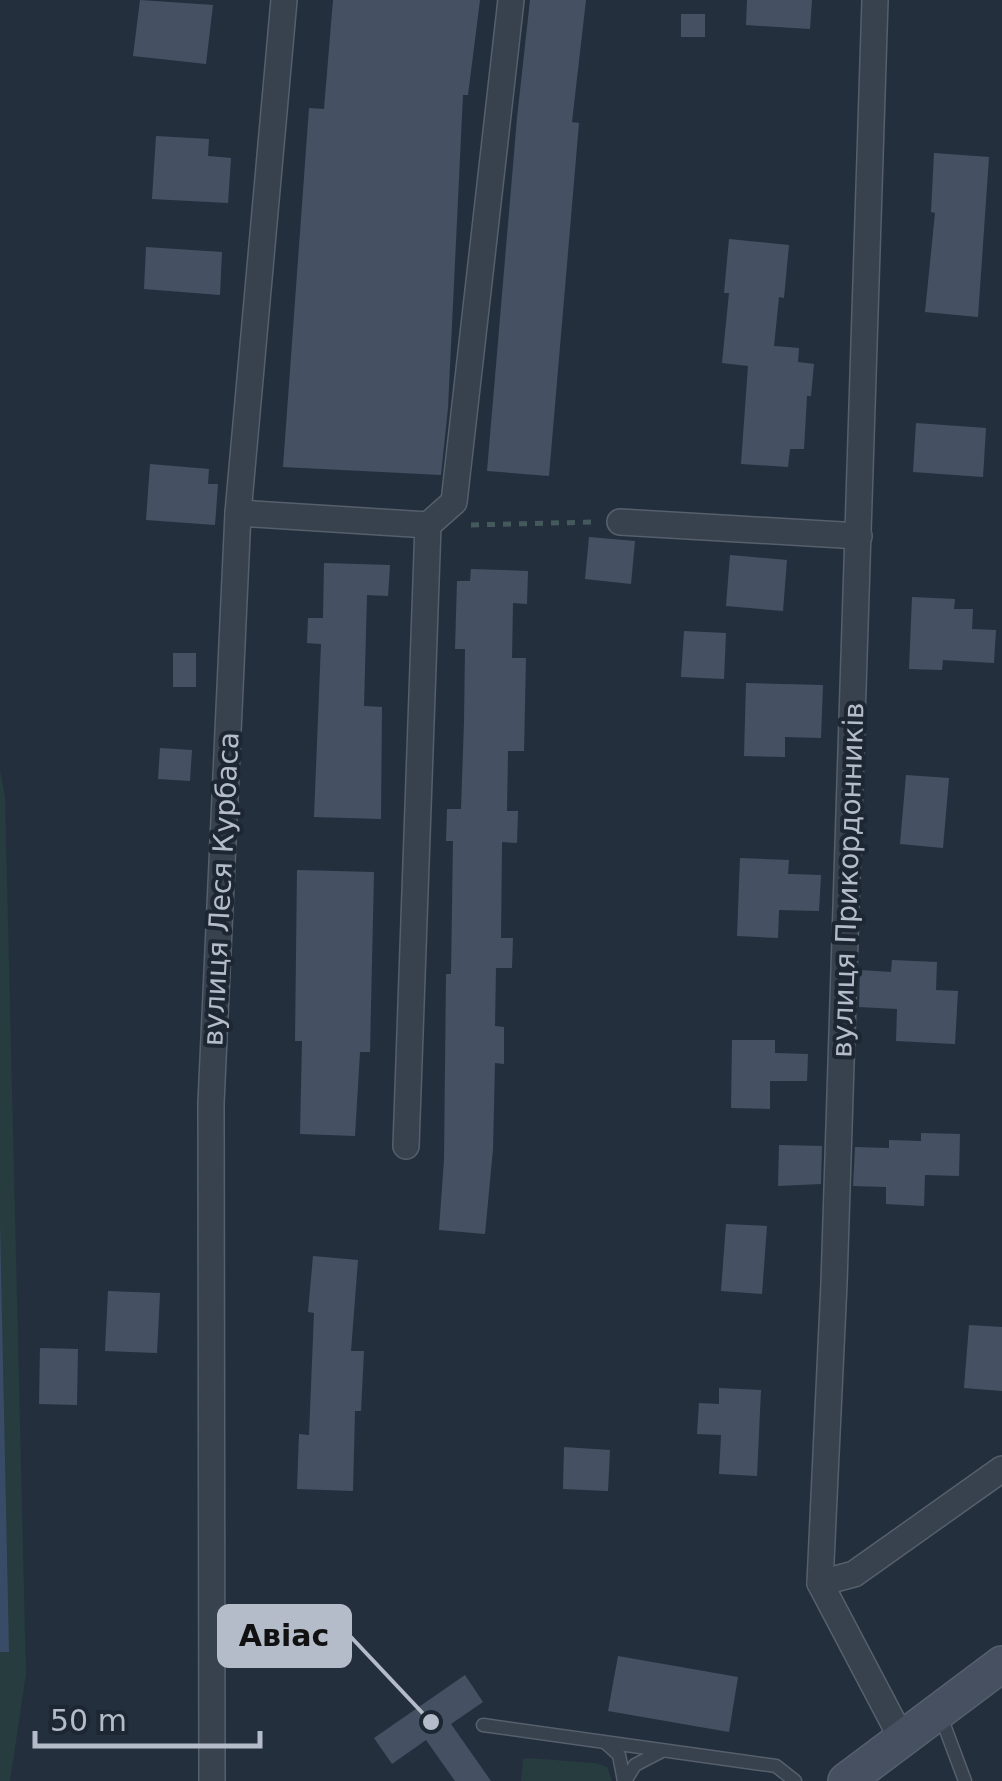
<svg xmlns="http://www.w3.org/2000/svg" width="1002" height="1781" font-family="'DejaVu Sans',sans-serif">
<style>
.green{fill:#263c3f}
.water{fill:#394c67}
.building{fill:#455162}
.lines{fill:none;stroke-linecap:round;stroke-linejoin:round}
.service-casing{stroke:#565f6c;stroke-width:15}
.minor-casing{stroke:#565f6c;stroke-width:28}
.secondary-casing{stroke:#565f6c;stroke-width:38}
.path{stroke:#44595c;stroke-width:5;stroke-dasharray:8 8;stroke-linecap:butt}
.service{stroke:#38414e;stroke-width:12}
.minor{stroke:#38414e;stroke-width:25}
.secondary{stroke:#465061;stroke-width:35}
.labels{text-anchor:middle;dominant-baseline:central;stroke-width:8;stroke-linejoin:round;paint-order:stroke}
.street-label{font-size:28px;fill:#b4bcc9;stroke:#1d2633}
.leader{fill:none;stroke:#b4bcc9;stroke-width:4}
.callout-dot{fill:#b4bcc9;stroke:#1d2633;stroke-width:4}
.callout{fill:#b4bcc9;stroke:#b4bcc9;stroke-width:4}
.callout-label{font-size:30px;text-anchor:middle;font-weight:bold;fill:#111}
</style>
<rect width="100%" height="100%" fill="#242f3e"/>
<g class="green">
<path d="M0 770 5 798 26 1674 10 1781H0Z"/>
<path d="M529 1758 595 1763 607 1767 612 1781H521L523 1759Z"/>
</g>
<path class="water" d="M0 1223 9 1652H0Z"/>
<g class="building">
<path d="M140 0 213 5 206 64 133 56Z"/>
<path d="M333 0H480L468 95H463L448 408 441 475 283 467 309 108 324 109Z"/>
<path d="M530 0H586L572 122 579 123 549 476 487 471 517 118Z"/>
<path d="M747 0H812L810 29 746 25Z"/>
<rect x="681" y="14" width="24" height="23"/>
<path d="M156 136 209 139 208 156 231 158 228 203 152 199Z"/>
<path d="M934 153 989 157 978 317 925 312 935 213 931 212Z"/>
<path d="M729 239 789 245 784 298 779 297 774 346 799 348 798 362 814 364 811 396H807L804 449H790L788 467 741 464 748 366 722 363 729 293H724Z"/>
<path d="M146 247 222 252 220 295 144 289Z"/>
<path d="M916 423 986 428 983 477 913 472Z"/>
<path d="M150 464 209 469 208 484H218L215 525 146 520Z"/>
<path d="M589 537 635 541 631 584 585 579Z"/>
<path d="M730 555 787 560 783 611 726 606Z"/>
<path d="M324 563 390 565 388 596 367 595 364 706 382 707 381 819 314 817 321 644 307 643 308 618H323Z"/>
<path d="M471 569 528 571 527 604 513 603 512 658H526L524 751H508L507 811H518L517 843 502 842 501 938H513L512 968H496L495 1026 504 1027V1064L495 1063 493 1149 485 1234 439 1230 444 1160 446 974H451L453 841H446L447 809H461L464 722 465 649H455L457 581H470Z"/>
<path d="M912 597 955 599 954 609H973L972 629 996 630 994 663 943 660 942 670 909 669Z"/>
<path d="M684 631 726 633 724 679 681 677Z"/>
<rect x="173" y="653" width="23" height="34"/>
<path d="M746 683 823 685 821 738 785 737V757L744 756Z"/>
<path d="M160 748 192 750 190 781 158 779Z"/>
<path d="M906 775 949 778 943 848 900 844Z"/>
<path d="M740 858 789 860 788 874 821 875 819 911 779 910 778 938 737 936Z"/>
<path d="M297 870 374 872 370 1052H360L355 1136 300 1134 302 1041H295Z"/>
<path d="M892 960 937 962 936 990 958 991 955 1044 896 1041 897 1009 859 1007 860 970 891 972Z"/>
<path d="M732 1040H775V1053L808 1054 807 1081H770V1109L731 1108Z"/>
<path d="M921 1133 960 1134 959 1176 925 1175 924 1206 886 1204V1187L853 1186 855 1147 889 1148V1140L921 1141Z"/>
<path d="M779 1145 822 1146 821 1184 778 1186Z"/>
<path d="M726 1224 767 1226 762 1294 721 1291Z"/>
<path d="M313 1256 358 1260 351 1351H364L361 1411H355L353 1491 297 1489 299 1434 309 1435 314 1313 308 1312Z"/>
<path d="M108 1291 160 1293 157 1353 105 1351Z"/>
<path d="M969 1325 1002 1327V1391L964 1388Z"/>
<path d="M40 1348 78 1349 77 1405 39 1404Z"/>
<path d="M719 1388 761 1390 757 1476 719 1474 721 1435 697 1434 699 1403 719 1404Z"/>
<path d="M564 1447 610 1450 608 1491 563 1489Z"/>
<path d="M618 1656 738 1677 729 1732 608 1711Z"/>
<path d="M465 1675 483 1702 451 1724 491 1781H455L426 1740 392 1764 374 1738Z"/>
</g>
<g class="lines">
<defs>
<g id="service">
<path d="M940 1714 965 1781"/>
<path d="M483 1725 776 1766 795 1781"/>
<path d="M607 1744 619 1755 624 1781"/>
<path d="M625 1781 635 1765 660 1752"/>
</g>
<g id="minor">
<path d="M875 0 834 1283 820 1583 902 1739"/>
<path d="M238 513 428 525"/>
<path d="M620 522 859 536"/>
<path d="M406 1146 428 525 454 502 511 0"/>
<path d="M820 1583 854 1574 1002 1469"/>
<path d="M212 1781 211 1103 238 513 284 0"/>
</g>
<path id="secondary" d="M846 1781 1002 1664"/>
</defs>
<use href="#service" class="service-casing"/>
<use href="#minor" class="minor-casing"/>
<use href="#secondary" class="secondary-casing"/>
<path class="path" d="M471 525 595 522"/>
<use href="#service" class="service"/>
<use href="#minor" class="minor"/>
<use href="#secondary" class="secondary"/>
</g>
<g class="labels">
<g class="street-label">
<text transform="translate(848 880) rotate(-88)">вулиця Прикордонників</text>
<text transform="translate(221 889) rotate(-87)">вулиця Леся Курбаса</text>
</g>
</g>
<path class="leader" d="M431 1722L350 1636"/>
<circle class="callout-dot" cx="431" cy="1722" r="10"/>
<rect class="callout" x="219" y="1606" width="131" height="60" rx="10"/>
<g class="callout-label">
<text x="284" y="1646">Авіас</text>
</g>
<path d="M35 1731v15h225v-15" fill="none" stroke="#b4bcc9" stroke-width="5"/>
<text x="50" y="1731" font-size="30" fill="#b4bcc9" stroke="#1d2633" stroke-width="8" paint-order="stroke">50 m</text>
</svg>
